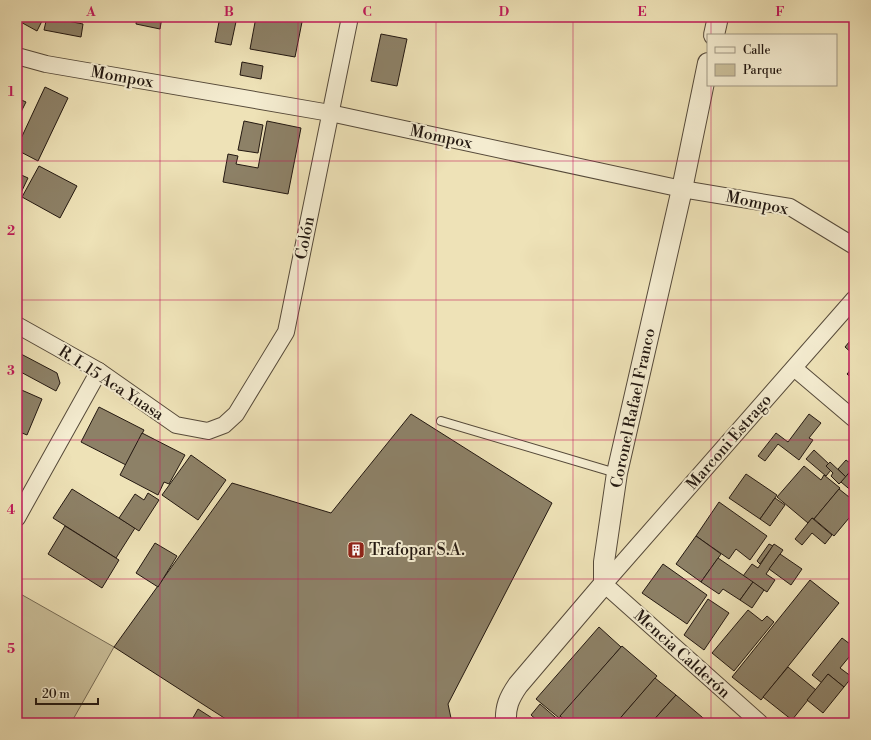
<svg xmlns="http://www.w3.org/2000/svg" width="871" height="740" font-family="'Libre Bodoni',serif">
<style>
.green{fill:#cbc09b;stroke:#776c56}
.building{fill:#8d8167;stroke:#231811}
.lines{fill:none;stroke-linecap:round;stroke-linejoin:round}
.service-casing{stroke:#564a3a;stroke-width:10}
.minor-casing{stroke:#564a3a;stroke-width:18}
.tertiary-casing{stroke:#564a3a;stroke-width:22}
.service{stroke:#f4ecd0;stroke-width:8}
.minor{stroke:#f4ecd0;stroke-width:16}
.tertiary{stroke:#f4ecd0;stroke-width:20}
.grid{fill:none;stroke:#c2185b;stroke-width:1;stroke-opacity:0.55}
.labels{text-anchor:middle;dominant-baseline:central;stroke-width:4;stroke-linejoin:round;paint-order:stroke}
.street-label{font-size:16px;fill:#231811;stroke:#f4ecd0}
.poi-label{font-size:16px;fill:#231811;stroke:#f4ecd0;text-anchor:start}
.neatline{fill:none;stroke:#c2185b;stroke-width:1.5}
.grid-label{font-size:13px;text-anchor:middle;font-weight:bold;fill:#c2185b}
</style>
<rect width="100%" height="100%" fill="#eee2b7"/>
<filter id="stains"><feTurbulence type="fractalNoise" baseFrequency=".005" numOctaves="4"/><feColorMatrix values="0 0 0 0 .2 0 0 0 0 .09 0 0 0 0 .02 0 0 0 .5 -.17"/></filter>
<radialGradient id="worn" r=".72"><stop offset=".6" stop-color="#630" stop-opacity="0"/><stop offset="1" stop-color="#630" stop-opacity=".3"/></radialGradient>
<path class="green" d="M17 592 114 647 71 723H17Z"/>
<g class="building">
<path d="M17 17H44L37 31 17 20Z"/>
<path d="M47 17 83 24 81 37 44 30Z"/>
<path d="M137 17H162L160 29 136 24Z"/>
<path d="M220 17H237L231 45 215 42Z"/>
<path d="M256 17H303L295 57 250 49Z"/>
<path d="M381 34 407 39 397 86 371 81Z"/>
<path d="M242 62 263 66 261 79 240 75Z"/>
<path d="M45 87 68 98 38 161 17 150V147Z"/>
<path d="M17 98 26 102 17 120Z"/>
<path d="M244 121 263 125 258 153 238 150Z"/>
<path d="M267 121 301 128 288 194 223 182 228 154 238 156 236 164 258 168Z"/>
<path d="M39 166 77 186 60 218 22 197Z"/>
<path d="M17 173 28 178 17 201Z"/>
<path d="M854 336V355L845 347Z"/>
<path d="M21 354 57 373 60 383 56 391 17 370V361Z"/>
<path d="M854 366V380L847 374Z"/>
<path d="M17 388 42 399 27 435 17 431Z"/>
<path d="M99 407 144 430 126 465 81 442Z"/>
<path d="M411 414 552 503 448 704 452 723H232L114 647 232 483 331 513Z"/>
<path d="M809 414 821 423 809 438 813 440 799 460 778 444 765 461 758 456 776 433 788 442Z"/>
<path d="M142 433 185 455 169 484 164 482 158 495 120 475Z"/>
<path d="M814 450 829 464 826 466 831 470 826 476 806 459Z"/>
<path d="M191 455 226 480 198 520 162 495Z"/>
<path d="M846 460 854 466V467L846 477 838 469Z"/>
<path d="M830 462 846 477 839 484 831 476 833 473 826 466Z"/>
<path d="M804 466 821 480 824 475 840 488 814 519 812 518 808 523 777 497Z"/>
<path d="M854 467V493L841 482Z"/>
<path d="M746 474 777 495 760 519 729 498Z"/>
<path d="M72 489 135 528 116 558 53 518Z"/>
<path d="M839 489 854 501V512L834 536 814 519Z"/>
<path d="M148 493 159 500 139 531 119 518 135 494 144 500Z"/>
<path d="M775 498 785 505 770 526 760 519Z"/>
<path d="M719 502 767 536 750 560 736 549 729 559 696 536Z"/>
<path d="M812 518 832 535 825 544 812 533 802 545 795 539Z"/>
<path d="M65 526 119 560 102 588 48 554Z"/>
<path d="M696 536 721 554 701 582 676 564Z"/>
<path d="M155 543 177 556 158 587 136 573Z"/>
<path d="M769 544 773 546 760 564 757 561Z"/>
<path d="M774 544 783 550 766 574 775 580 767 592 743 576 752 564 758 568Z"/>
<path d="M780 554 802 569 791 585 769 569Z"/>
<path d="M718 558 753 582 740 600 723 589 719 594 701 582Z"/>
<path d="M663 564 707 595 687 624 642 593Z"/>
<path d="M810 580 839 603 761 700 732 677Z"/>
<path d="M753 582 764 590 752 608 740 600Z"/>
<path d="M708 599 729 613 704 650 684 635Z"/>
<path d="M748 610 762 621 767 616 774 622 734 671 712 653Z"/>
<path d="M599 627 621 647 559 718 536 699Z"/>
<path d="M842 638 854 647V651L840 668 852 677 844 687 828 674 822 683 812 675Z"/>
<path d="M622 646 657 676 616 723H568L560 716Z"/>
<path d="M788 667 816 690 792 720 763 697Z"/>
<path d="M828 674 844 687 823 713 807 700Z"/>
<path d="M655 678 676 695 651 723H616Z"/>
<path d="M676 695 709 723H651Z"/>
<path d="M540 704 562 723H540L531 715Z"/>
<path d="M198 709 220 723H190Z"/>
<path d="M95 719 101 723H92Z"/>
</g>
<g class="lines">
<defs>
<path id="service" d="M441 421 616 473"/>
<g id="minor">
<path d="M17 56 46 64 330 113 682 189 790 207 854 246"/>
<path d="M17 325 99 371 176 425 208 431 224 425 236 414 286 332 350 17"/>
<path d="M794 368 854 419"/>
<path d="M17 518 99 371"/>
<path d="M760 723 604 584 854 299"/>
</g>
<g id="tertiary">
<path d="M714 35 718 17"/>
<path d="M506 723C505 707 509 698 518 685L604 584V562L617 473 682 189 708 63"/>
</g>
</defs>
<use href="#service" class="service-casing"/>
<use href="#minor" class="minor-casing"/>
<use href="#tertiary" class="tertiary-casing"/>
<use href="#service" class="service"/>
<use href="#minor" class="minor"/>
<use href="#tertiary" class="tertiary"/>
</g>
<path class="grid" d="M160 17V723M298 17V723M436 17V723M573 17V723M711 17V35M711 85V723M17 161H854M17 300H854M17 440H854M17 579H854"/>
<defs>
<symbol id="building-square" viewBox="-11 -11 22 22"><rect x="-9" y="-9" width="18" height="18" rx="4" fill="#8f2418" stroke="#f4ecd0"/><path d="M-4-6H4V6H1V3H-1V6H-4ZM-2.5-4.3h1.7v1.8h-1.7ZM.8-4.3h1.7v1.8H.8ZM-2.5-1h1.7V.8h-1.7ZM.8-1h1.7V.8H.8Z" fill="#fff"/></symbol>
</defs>
<g fill-rule="evenodd">
<use href="#building-square" x="346" y="540" width="20" height="20"/>
</g>
<g class="labels">
<g class="street-label">
<text transform="translate(122 77) rotate(10)">Mompox</text>
<text transform="translate(441 137) rotate(12)">Mompox</text>
<text transform="translate(757 203) rotate(12)">Mompox</text>
<text transform="translate(305 238) rotate(-79)">Colón</text>
<text transform="translate(111 383) rotate(33)">R. I. 15 Aca Yuasa</text>
<text transform="translate(633 408) rotate(-78)">Coronel Rafael Franco</text>
<text transform="translate(729 442) rotate(-49)">Marconi Estrago</text>
<text transform="translate(682 654) rotate(42)">Mencia Calderón</text>
</g>
<g class="poi-label">
<text x="369" y="550">Trafopar S.A.</text>
</g>
</g>
<rect width="871" height="740" fill="none" stroke="#eee2b7" stroke-width="44"/>
<rect x="707" y="34" width="130" height="52" fill="#f4ecd0" stroke="#a09784"/>
<rect x="715" y="47" width="20" height="6" fill="#f4ecd0" stroke="#a09784"/>
<text x="743" y="54" font-size="12" fill="#231811">Calle</text>
<rect x="715" y="64" width="20" height="12" fill="#cbc09b" stroke="#a09784"/>
<text x="743" y="74" font-size="12" fill="#231811">Parque</text>
<path d="M36 698v6h62v-6" fill="none" stroke="#231811" stroke-width="2"/>
<text x="42" y="698" font-size="12" fill="#231811" stroke="#f4ecd0" stroke-width="3" paint-order="stroke">20 m</text>
<rect x="22" y="22" width="827" height="696" class="neatline"/>
<g class="grid-label">
<text x="91" y="16">A</text>
<text x="229" y="16">B</text>
<text x="367" y="16">C</text>
<text x="504" y="16">D</text>
<text x="642" y="16">E</text>
<text x="780" y="16">F</text>
<text x="11" y="96">1</text>
<text x="11" y="235">2</text>
<text x="11" y="375">3</text>
<text x="11" y="514">4</text>
<text x="11" y="653">5</text>
</g>
<rect width="100%" height="100%" filter="url(#stains)"/>
<rect width="100%" height="100%" fill="url(#worn)"/>
</svg>
